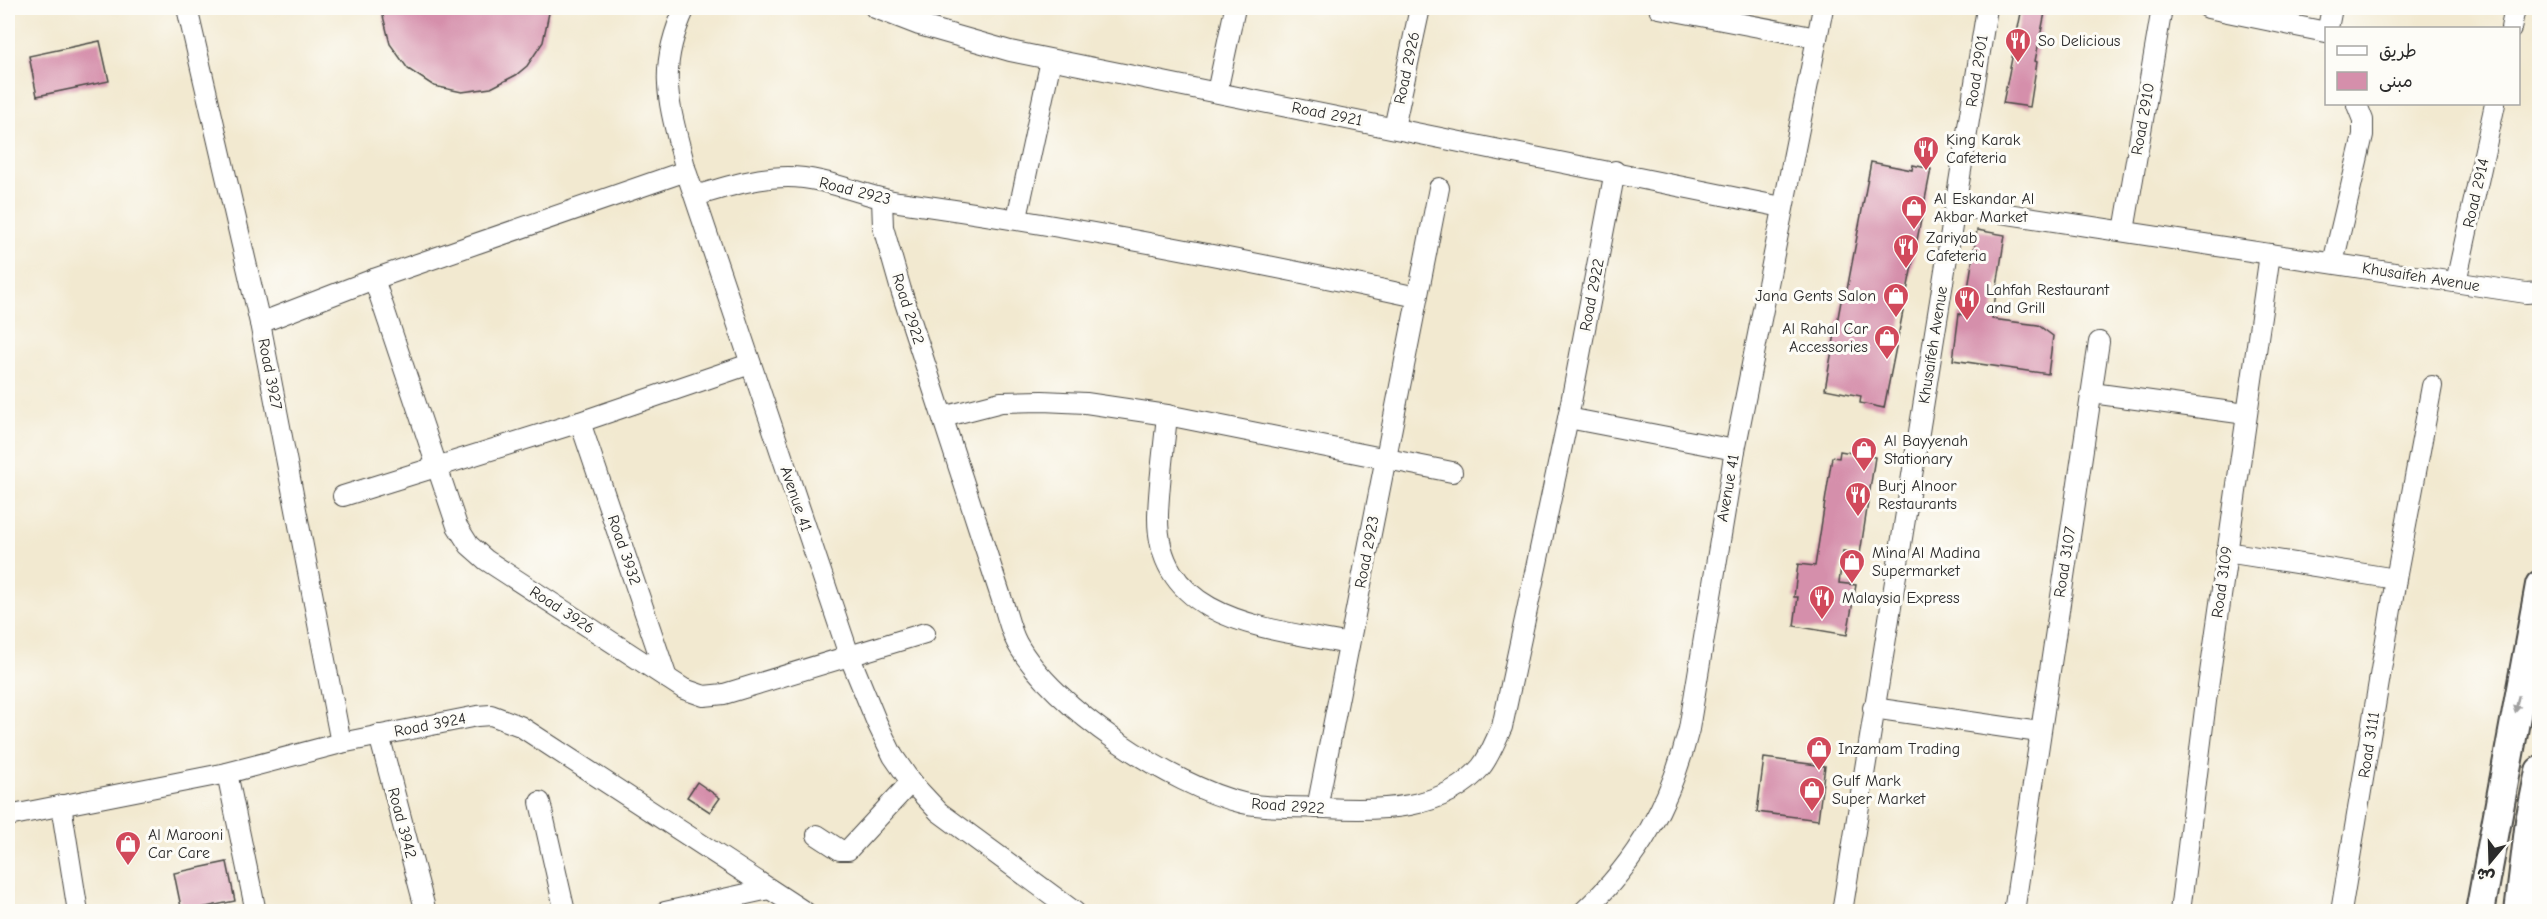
<svg xmlns="http://www.w3.org/2000/svg" width="2547" height="919" font-family="'Comic Neue','Playpen Sans Arabic',sans-serif">
<style>
.building{fill:#d58fab}
.lines{fill:none;stroke-linecap:round;stroke-linejoin:round}
.street-casing{stroke:#494844;stroke-width:22}
.secondary-casing{stroke:#494844;stroke-width:32}
.street{stroke:#fff;stroke-width:20}
.secondary{stroke:#fff;stroke-width:28}
.oneway{fill:#a0a0a0}
.labels{text-anchor:middle;dominant-baseline:central;stroke-width:6;stroke-linejoin:round;paint-order:stroke}
.poi-label{font-size:16px;fill:#2b2b2b;stroke:#fdfcf7;text-anchor:start}
.street-label{font-size:16px;fill:#2b2b2b;stroke:#fdfcf7}
</style>
<rect width="100%" height="100%" fill="#fdfcf7"/>
<filter id="ink" filterUnits="userSpaceOnUse"><feTurbulence type="fractalNoise" baseFrequency=".0167" numOctaves="2"/><feDisplacementMap in="SourceGraphic" scale="12" xChannelSelector="R" yChannelSelector="G"/><feConvolveMatrix kernelMatrix="1 2 1 2 8 2 1 2 1" color-interpolation-filters="sRGB"/></filter>
<filter id="wash" filterUnits="userSpaceOnUse"><feTurbulence type="fractalNoise" baseFrequency=".008" numOctaves="4" result="noise"/><feDisplacementMap in="SourceGraphic" scale="24" xChannelSelector="R" yChannelSelector="G"/><feGaussianBlur stdDeviation="1.35" result="paint"/><feColorMatrix in="noise" values="0 0 0 0 0 0 0 0 0 0 0 0 0 0 0 0 0 1.4 0 .05"/><feComposite in="paint" operator="in"/></filter>
<g filter="url(#wash)">
<rect width="100%" height="100%" fill="#f2e9d0"/>
<g id="blocks">
<g class="building">
<path d="M381 8H550L543 42 527 66 516 75 491 88 462 92 434 86 408 69 390 44Z"/>
<path d="M2022 8H2046L2035 61 2037 62 2030 107 2003 103Z"/>
<path d="M100 41 109 81 37 96 29 56Z"/>
<path d="M1871 162 1912 170 1913 165 1931 169 1884 408 1860 403 1861 396 1825 389 1843 290H1847Z"/>
<path d="M1977 230 2005 235 1992 319 2038 325 2053 336 2048 374 1953 360 1959 314 1964 315Z"/>
<path d="M1840 451 1875 457 1860 554 1843 551 1839 583 1856 585 1847 635 1794 626 1798 597H1794L1798 564 1815 566 1832 457 1839 458Z"/>
<path d="M1764 758 1825 766 1818 820 1757 812Z"/>
<path d="M697 782 720 798 710 812 687 797Z"/>
<path d="M227 862 235 901 182 912 174 873Z"/>
</g>
</g>
</g>
<g filter="url(#ink)">
<use href="#blocks" fill-opacity="0" stroke="#494844" stroke-width="1.5"/>
<g class="lines">
<defs>
<g id="street">
<path d="M187 8 260 323 341 743"/>
<path d="M685 8C655 72 670 106 686 171L849 655 877 723 893 756 911 782 939 812 1075 912"/>
<path d="M875 8 919 25 1010 51 1782 207"/>
<path d="M1659 8 1817 38"/>
<path d="M2208 8 2326 32"/>
<path d="M2328 28 2332 8"/>
<path d="M2511 28 2515 8"/>
<path d="M1217 92 1235 8"/>
<path d="M1394 128 1420 8"/>
<path d="M695 196C726 187 756 177 788 177 826 177 862 196 899 202 1072 226 1245 260 1417 297"/>
<path d="M882 199 883 227 901 290 1002 600C1007 614 1010 630 1017 643 1053 708 1172 786 1243 803 1268 809 1298 806 1325 808 1378 811 1444 811 1481 767 1490 756 1496 739 1502 727L1568 418 1615 171"/>
<path d="M1955 206 2526 293 2540 292"/>
<path d="M1017 218 1051 60"/>
<path d="M2124 231 2162 8"/>
<path d="M2333 263 2363 135V120L2357 105"/>
<path d="M374 279 457 526 469 545 486 560 684 689 704 696 724 694 925 633"/>
<path d="M2456 282 2495 104"/>
<path d="M260 323 374 279 686 171"/>
<path d="M2092 393 2246 414"/>
<path d="M1167 415C1164 448 1159 482 1158 515 1156 623 1271 628 1349 644"/>
<path d="M943 417 1001 402 1042 401 1086 403 1167 415 1452 472"/>
<path d="M1568 418 1735 450"/>
<path d="M580 422 667 678"/>
<path d="M343 496 580 422 750 364"/>
<path d="M2226 552 2396 579"/>
<path d="M1873 708 2039 732"/>
<path d="M379 735 426 912"/>
<path d="M227 773 256 912"/>
<path d="M540 802 565 912"/>
<path d="M61 805 78 912"/>
<path d="M1317 808 1439 188"/>
<path d="M8 816 227 773 341 743 477 716 491 715 520 726 805 912"/>
<path d="M817 835 840 850H848L911 782"/>
<path d="M665 912 769 889"/>
<path d="M1583 912C1638 861 1671 802 1689 729L1735 450 1823 8"/>
<path d="M1842 912 1987 8"/>
<path d="M2014 912 2099 342"/>
<path d="M2180 912 2206 701 2270 254"/>
<path d="M2341 912 2396 579 2432 386"/>
</g>
<g id="secondary">
<path d="M2480 912 2540 585"/>
<path d="M2519 912 2530 821 2540 771"/>
</g>
</defs>
<use href="#street" class="street-casing"/>
<use href="#secondary" class="secondary-casing"/>
<use href="#street" class="street"/>
<use href="#secondary" class="secondary"/>
</g>
<defs><path id="oneway-solid" d="M-6-.8H1V-3.2L6.5 0L1 3.2V.8H-6Z" transform="scale(1.5)"/></defs>
<use class="oneway" href="#oneway-solid" transform="translate(2517 704) rotate(101)"/>
</g>
<defs>
<symbol id="restaurant-pin" viewBox="-11 -11 22 30"><path d="M0 17L-7.5 6A9.5 9.5 0 1 1 7.5 6Z" fill="#d1495b" stroke="#fdfcf7"/><path d="M-5-6h1v4h1v-4h1v4h1v-4h1v5L-1.5 .5V6h-2V.5L-5-1ZM5-6V6H3V1.5H1.5Q1.5-4 5-6Z" fill="#fff"/></symbol>
<symbol id="shop-pin" viewBox="-11 -11 22 30"><path d="M0 17L-7.5 6A9.5 9.5 0 1 1 7.5 6Z" fill="#d1495b" stroke="#fdfcf7"/><path d="M-5-2.5h2.3a2.7 3.5 0 0 1 5.4 0H5L5.5 6h-11ZM-1.5-2.5h3a1.5 2.3 0 0 0-3 0Z" fill="#fff"/></symbol>
</defs>
<g fill-rule="evenodd">
<use href="#restaurant-pin" x="2003" y="26" width="30" height="40"/>
<use href="#restaurant-pin" x="1911" y="134" width="30" height="40"/>
<use href="#shop-pin" x="1899" y="193" width="30" height="40"/>
<use href="#restaurant-pin" x="1891" y="232" width="30" height="40"/>
<use href="#shop-pin" x="1881" y="281" width="30" height="40"/>
<use href="#restaurant-pin" x="1952" y="284" width="30" height="40"/>
<use href="#shop-pin" x="1872" y="323" width="30" height="40"/>
<use href="#shop-pin" x="1849" y="435" width="30" height="40"/>
<use href="#restaurant-pin" x="1843" y="480" width="30" height="40"/>
<use href="#shop-pin" x="1837" y="547" width="30" height="40"/>
<use href="#restaurant-pin" x="1807" y="583" width="30" height="40"/>
<use href="#shop-pin" x="1804" y="734" width="30" height="40"/>
<use href="#shop-pin" x="1797" y="775" width="30" height="40"/>
<use href="#shop-pin" x="113" y="829" width="30" height="40"/>
</g>
<g class="labels">
<g class="poi-label">
<text x="2038" y="41">So Delicious</text>
<text x="1946" y="140">King Karak<tspan x="1946" dy="18">Cafeteria</tspan></text>
<text x="1934" y="199">Al Eskandar Al<tspan x="1934" dy="18">Akbar Market</tspan></text>
<text x="1926" y="238">Zariyab<tspan x="1926" dy="18">Cafeteria</tspan></text>
<text x="1986" y="290">Lahfah Restaurant<tspan x="1986" dy="18">and Grill</tspan></text>
<text x="1876" y="296" text-anchor="end">Jana Gents Salon</text>
<text x="1868" y="329" text-anchor="end">Al Rahal Car<tspan x="1868" dy="18">Accessories</tspan></text>
<text x="1884" y="441">Al Bayyenah<tspan x="1884" dy="18">Stationary</tspan></text>
<text x="1878" y="486">Burj Alnoor<tspan x="1878" dy="18">Restaurants</tspan></text>
<text x="1872" y="553">Mina Al Madina<tspan x="1872" dy="18">Supermarket</tspan></text>
<text x="1842" y="598">Malaysia Express</text>
<text x="1838" y="749">Inzamam Trading</text>
<text x="1832" y="781">Gulf Mark<tspan x="1832" dy="18">Super Market</tspan></text>
<text x="148" y="835">Al Marooni<tspan x="148" dy="18">Car Care</tspan></text>
</g>
<g class="street-label">
<text transform="translate(1407 68) rotate(-78)">Road 2926</text>
<text transform="translate(1977 71) rotate(-81)">Road 2901</text>
<text transform="translate(1327 114) rotate(11)">Road 2921</text>
<text transform="translate(2143 119) rotate(-80)">Road 2910</text>
<text transform="translate(855 191) rotate(14)">Road 2923</text>
<text transform="translate(2476 193) rotate(-77)">Road 2914</text>
<text transform="translate(2421 277) rotate(9)">Khusaifeh Avenue</text>
<text transform="translate(1592 295) rotate(-79)">Road 2922</text>
<text transform="translate(908 309) rotate(72)">Road 2922</text>
<text transform="translate(1933 345) rotate(-81)">Khusaifeh Avenue</text>
<text transform="translate(270 374) rotate(79)">Road 3927</text>
<text transform="translate(1728 488) rotate(-80)">Avenue 41</text>
<text transform="translate(796 499) rotate(71)">Avenue 41</text>
<text transform="translate(624 550) rotate(71)">Road 3932</text>
<text transform="translate(1367 552) rotate(-79)">Road 2923</text>
<text transform="translate(2065 562) rotate(-81)">Road 3107</text>
<text transform="translate(2222 582) rotate(-82)">Road 3109</text>
<text transform="translate(562 610) rotate(33)">Road 3926</text>
<text transform="translate(430 725) rotate(-11)">Road 3924</text>
<text transform="translate(2369 745) rotate(-81)">Road 3111</text>
<text transform="translate(1288 806) rotate(4)">Road 2922</text>
<text transform="translate(402 823) rotate(75)">Road 3942</text>
</g>
</g>
<rect width="2547" height="919" fill="none" stroke="#fdfcf7" stroke-width="30"/>
<rect x="2325" y="27" width="195" height="78" fill="#fdfcf7" stroke="#a9a8a5" stroke-width="1.5"/>
<rect x="2337" y="46" width="30" height="9" fill="#ffffff" stroke="#a9a8a5" stroke-width="1.5"/>
<text x="2379" y="57" font-size="18" fill="#2b2b2b">طريق</text>
<rect x="2337" y="72" width="30" height="18" fill="#d58fab" stroke="#a9a8a5" stroke-width="1.5"/>
<text x="2379" y="87" font-size="18" fill="#2b2b2b">مبنى</text>
<g transform="translate(2490 862) rotate(199)" stroke="#fdfcf7" stroke-width="4.5" paint-order="stroke">
<path d="M0-4.5L10 22L0 15L-10 22Z" fill="#2b2b2b"/>
<text y="-9" font-size="16" font-weight="bold" text-anchor="middle" fill="#2b2b2b">ش</text>
</g>
</svg>
